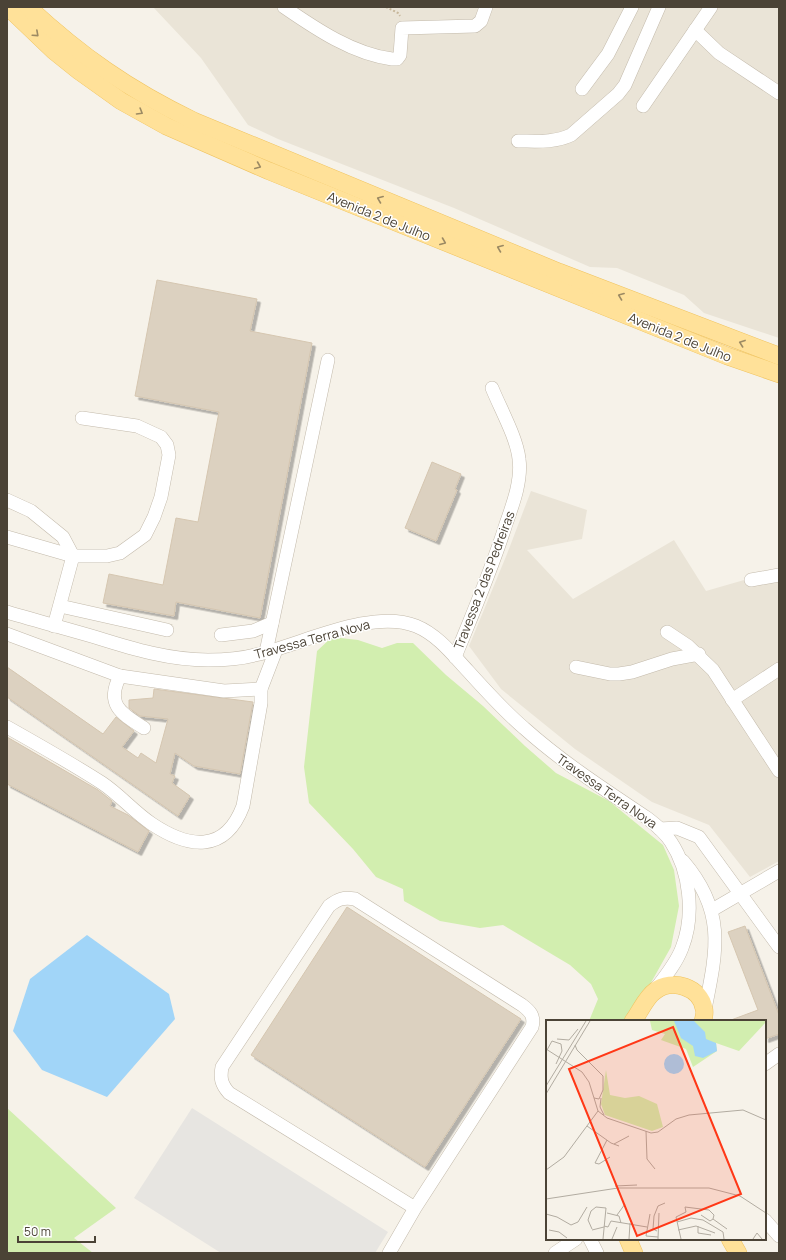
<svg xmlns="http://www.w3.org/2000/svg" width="786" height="1260" font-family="Manrope,sans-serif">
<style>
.residential{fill:#eae4d7}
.green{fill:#d2eeaf}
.parking{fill:#e7e5e1}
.water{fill:#a1d5f8}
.building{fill:#dcd1c0;stroke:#d5c6b0;filter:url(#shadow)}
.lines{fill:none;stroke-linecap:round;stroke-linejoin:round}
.minor-casing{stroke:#c3baab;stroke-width:14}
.major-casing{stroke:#f0c35e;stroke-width:18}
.path{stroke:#c6b69a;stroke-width:2;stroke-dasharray:2 2;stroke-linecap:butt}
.minor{stroke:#fff;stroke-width:13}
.major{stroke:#ffe199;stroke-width:17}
.oneway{stroke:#9c8a63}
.labels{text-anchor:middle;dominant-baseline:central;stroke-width:3;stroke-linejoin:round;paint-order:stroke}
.street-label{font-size:13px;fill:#4b4336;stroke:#fff}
.inset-road{fill:none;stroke:#b2aca1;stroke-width:1}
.view{fill:#ff3817;fill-opacity:0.15;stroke:#ff3817;stroke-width:2}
.inset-edge{fill:none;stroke:#4b4336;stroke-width:2}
</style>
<defs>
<filter id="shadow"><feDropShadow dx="3.5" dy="3.5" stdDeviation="0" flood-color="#0004"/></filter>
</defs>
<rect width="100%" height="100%" fill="#f6f2e9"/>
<g class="residential">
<path d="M153 7H779V338L704 313 684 295 617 268 590 267 454 208 278 139 248 125 201 58Z"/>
<path d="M531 491 587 510 582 539 527 550 573 599 674 540 706 591 779 570V861L750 877 709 825 652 802 575 749 501 689 469 646 507 554Z"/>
</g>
<g class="green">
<path d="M332 637 358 640 382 648 397 643H413L446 675 483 706 525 746 556 773 609 801 663 845 674 870 679 906 671 947 648 988 623 1021H589L598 999 591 984 570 965 503 925 480 928 440 921 404 901 403 889 376 877 353 849 309 803 304 767 317 651Z"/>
<path d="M7 1108 116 1208 74 1238 93 1253H7Z"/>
</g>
<path class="parking" d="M192 1108 388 1232 375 1253H221L134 1198Z"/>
<path class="water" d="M87 935 169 994 175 1019 107 1097 42 1070 13 1031 30 979Z"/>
<g class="building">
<path d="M157 280 257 299 250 331 312 343 260 618 176 602 174 616 103 603 109 574 163 585 176 518 198 522 219 412 135 396Z"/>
<path d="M432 462 461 474 455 489 457 490 436 541 405 528Z"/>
<path d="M7 667 103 734 116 717 134 731 122 747 138 758 141 753 156 763 168 719 140 716 129 708V700L153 698 154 689 253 702 240 774 194 766 175 753 170 774 175 776 172 783 190 796 178 816 7 697Z"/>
<path d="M7 737 98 790 112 801 110 806 128 815 149 831 138 852 7 784Z"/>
<path d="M347 907 521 1019 425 1167 251 1055Z"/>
<path d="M745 926 779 1015V1034L765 1039V1021L731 1020 758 1010 728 932Z"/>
</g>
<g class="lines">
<defs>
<g id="minor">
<path d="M284 7C316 29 353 54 392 59H397L400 55 402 28 475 26 481 21 486 7"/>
<path d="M695 30 719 53 779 93"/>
<path d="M582 89 608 54 632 7"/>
<path d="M643 106 711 7"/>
<path d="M518 141C536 141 554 143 571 135L618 94 625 85 659 7"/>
<path d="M7 500 31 511 63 537 73 556 54 626"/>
<path d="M7 537 73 556H107L120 553 145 535 154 517 161 497 169 455 167 445 161 437 137 426 82 418"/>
<path d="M751 580 779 575"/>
<path d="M60 606 167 630"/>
<path d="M7 612C37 621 67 629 98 638 133 649 170 660 208 660 223 660 240 659 255 655 301 645 371 608 416 626 438 635 453 655 468 671 486 691 504 711 524 728 562 762 605 790 647 818 656 825 665 832 671 842 690 871 695 915 682 948 676 964 664 978 654 991"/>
<path d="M667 632 688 646 713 670 779 771"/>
<path d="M7 634 120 676 224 691 261 689"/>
<path d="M221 635 253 631 272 623"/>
<path d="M266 652 328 360"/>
<path d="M455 657C473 613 492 569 506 524 513 504 522 480 519 459 517 438 500 408 492 388"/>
<path d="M576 667 610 674H619L632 672 672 659 699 654"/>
<path d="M120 676C105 705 122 714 144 728"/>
<path d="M732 700 779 669"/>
<path d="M7 727C39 745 71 763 102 783 120 795 134 812 152 824 188 848 225 854 243 806L261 703V689L276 650"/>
<path d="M660 829 677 828 699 837 779 947"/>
<path d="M683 861C726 911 717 950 705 1009"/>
<path d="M712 910 779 871"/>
<path d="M765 1064 779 1054"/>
<path d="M765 1220 779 1236"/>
<path d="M590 1239 597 1253"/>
<path d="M389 1253 415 1208 532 1027C535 1016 530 1011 522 1005L355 899C343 897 338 899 329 906L222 1067C220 1078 221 1084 229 1093L415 1208"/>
<path d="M555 1253 576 1239"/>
</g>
<g id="major">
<path d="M8 7 54 51 79 71 121 101 166 126 269 171 727 356 779 374"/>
<path d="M28 7C81 56 129 90 194 121L559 272 779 356"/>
<path d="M633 1021C640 1012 646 997 655 991 672 978 701 987 704 1009 705 1012 704 1017 703 1021"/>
<path d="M628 1239 634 1253"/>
<path d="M730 1239 738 1253"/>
</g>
</defs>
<use href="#minor" class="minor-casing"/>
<use href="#major" class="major-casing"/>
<path class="path" d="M386 7 398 13 400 16"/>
<use href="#minor" class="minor"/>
<use href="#major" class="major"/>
</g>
<defs><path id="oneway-chevron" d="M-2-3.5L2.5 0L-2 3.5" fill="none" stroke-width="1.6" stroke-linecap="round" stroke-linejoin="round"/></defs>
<g class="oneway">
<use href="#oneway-chevron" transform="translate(36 34) rotate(42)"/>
<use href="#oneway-chevron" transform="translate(140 112) rotate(31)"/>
<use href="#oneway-chevron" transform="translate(258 166) rotate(23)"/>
<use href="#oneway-chevron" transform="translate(380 199) rotate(-158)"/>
<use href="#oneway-chevron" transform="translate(443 242) rotate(22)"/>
<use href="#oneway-chevron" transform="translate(500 248) rotate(-158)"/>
<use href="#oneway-chevron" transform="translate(621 296) rotate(-159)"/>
<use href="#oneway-chevron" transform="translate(742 343) rotate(-160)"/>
</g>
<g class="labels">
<g class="street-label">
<text transform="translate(379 216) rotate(22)">Avenida 2 de Julho</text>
<text transform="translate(680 337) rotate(22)">Avenida 2 de Julho</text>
<text transform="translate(484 580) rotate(-69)">Travessa 2 das Pedreiras</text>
<text transform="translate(312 639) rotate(-15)">Travessa Terra Nova</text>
<text transform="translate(607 791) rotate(35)">Travessa Terra Nova</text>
</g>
</g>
<g transform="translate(546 1020)">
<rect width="220" height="220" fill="#f6f2e9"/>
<path d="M104 1H220V2L193 31 170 23 171 31 147 47 140 29 115 20 119 14 106 10ZM60 50 64 75 79 78 93 76 111 84 117 107 106 111 59 95 55 84Z" fill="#d2eeaf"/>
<path d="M128 1H148L159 12 160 19 170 23 171 31 157 38 149 36 147 26 135 18ZM118 44a10 10 0 1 1 20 0a10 10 0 1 1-20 0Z" fill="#a1d5f8"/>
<path class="inset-road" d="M11 19 23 20 32 9M0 29 36 52 43 62 48 78 53 79 57 70V56L31 30 29 25M1 30 6 21 15 24 16 31 10 44M0 66 40 1M0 74 44 1M48 78 52 91 61 98 105 113 112 112 130 99 143 95 197 90 220 100M55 78 54 87 58 95M41 106 65 123 73 126M100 111 101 139 109 149M61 120 49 143 53 144 64 137M68 124 83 116M0 150 18 137 52 91M69 166 91 165M0 179 72 168H163L194 176 220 193M61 193 73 196 75 203M0 194 11 197 25 205 32 202 41 187M104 194 100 216 112 217M71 195 79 184M155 195 164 201 167 199M167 199 181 209M131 202 145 198 157 200 177 212 178 219M58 206 62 207 65 201 101 207M152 206V213L165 215M46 209 42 200 45 191 50 187 60 188 57 219M3 210 13 212 21 218M46 210 58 207M132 210 150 206 169 213M111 211 107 209 108 196 112 186 119 183M66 219 71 207M83 219 84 203M112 219 113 193M135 219 130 197 140 192 139 187 163 190 168 195 167 199M207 219 211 213 216 219"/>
<path class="view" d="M127 7 195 174 91 216 23 49Z"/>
<rect width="220" height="220" class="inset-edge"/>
</g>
<rect width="786" height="1260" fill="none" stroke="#4b4336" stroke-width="16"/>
<path d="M18 1236v6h77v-6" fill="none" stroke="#4b4336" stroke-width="2"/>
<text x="24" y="1236" font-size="12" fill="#4b4336" stroke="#ffffff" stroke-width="3" paint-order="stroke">50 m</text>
</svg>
